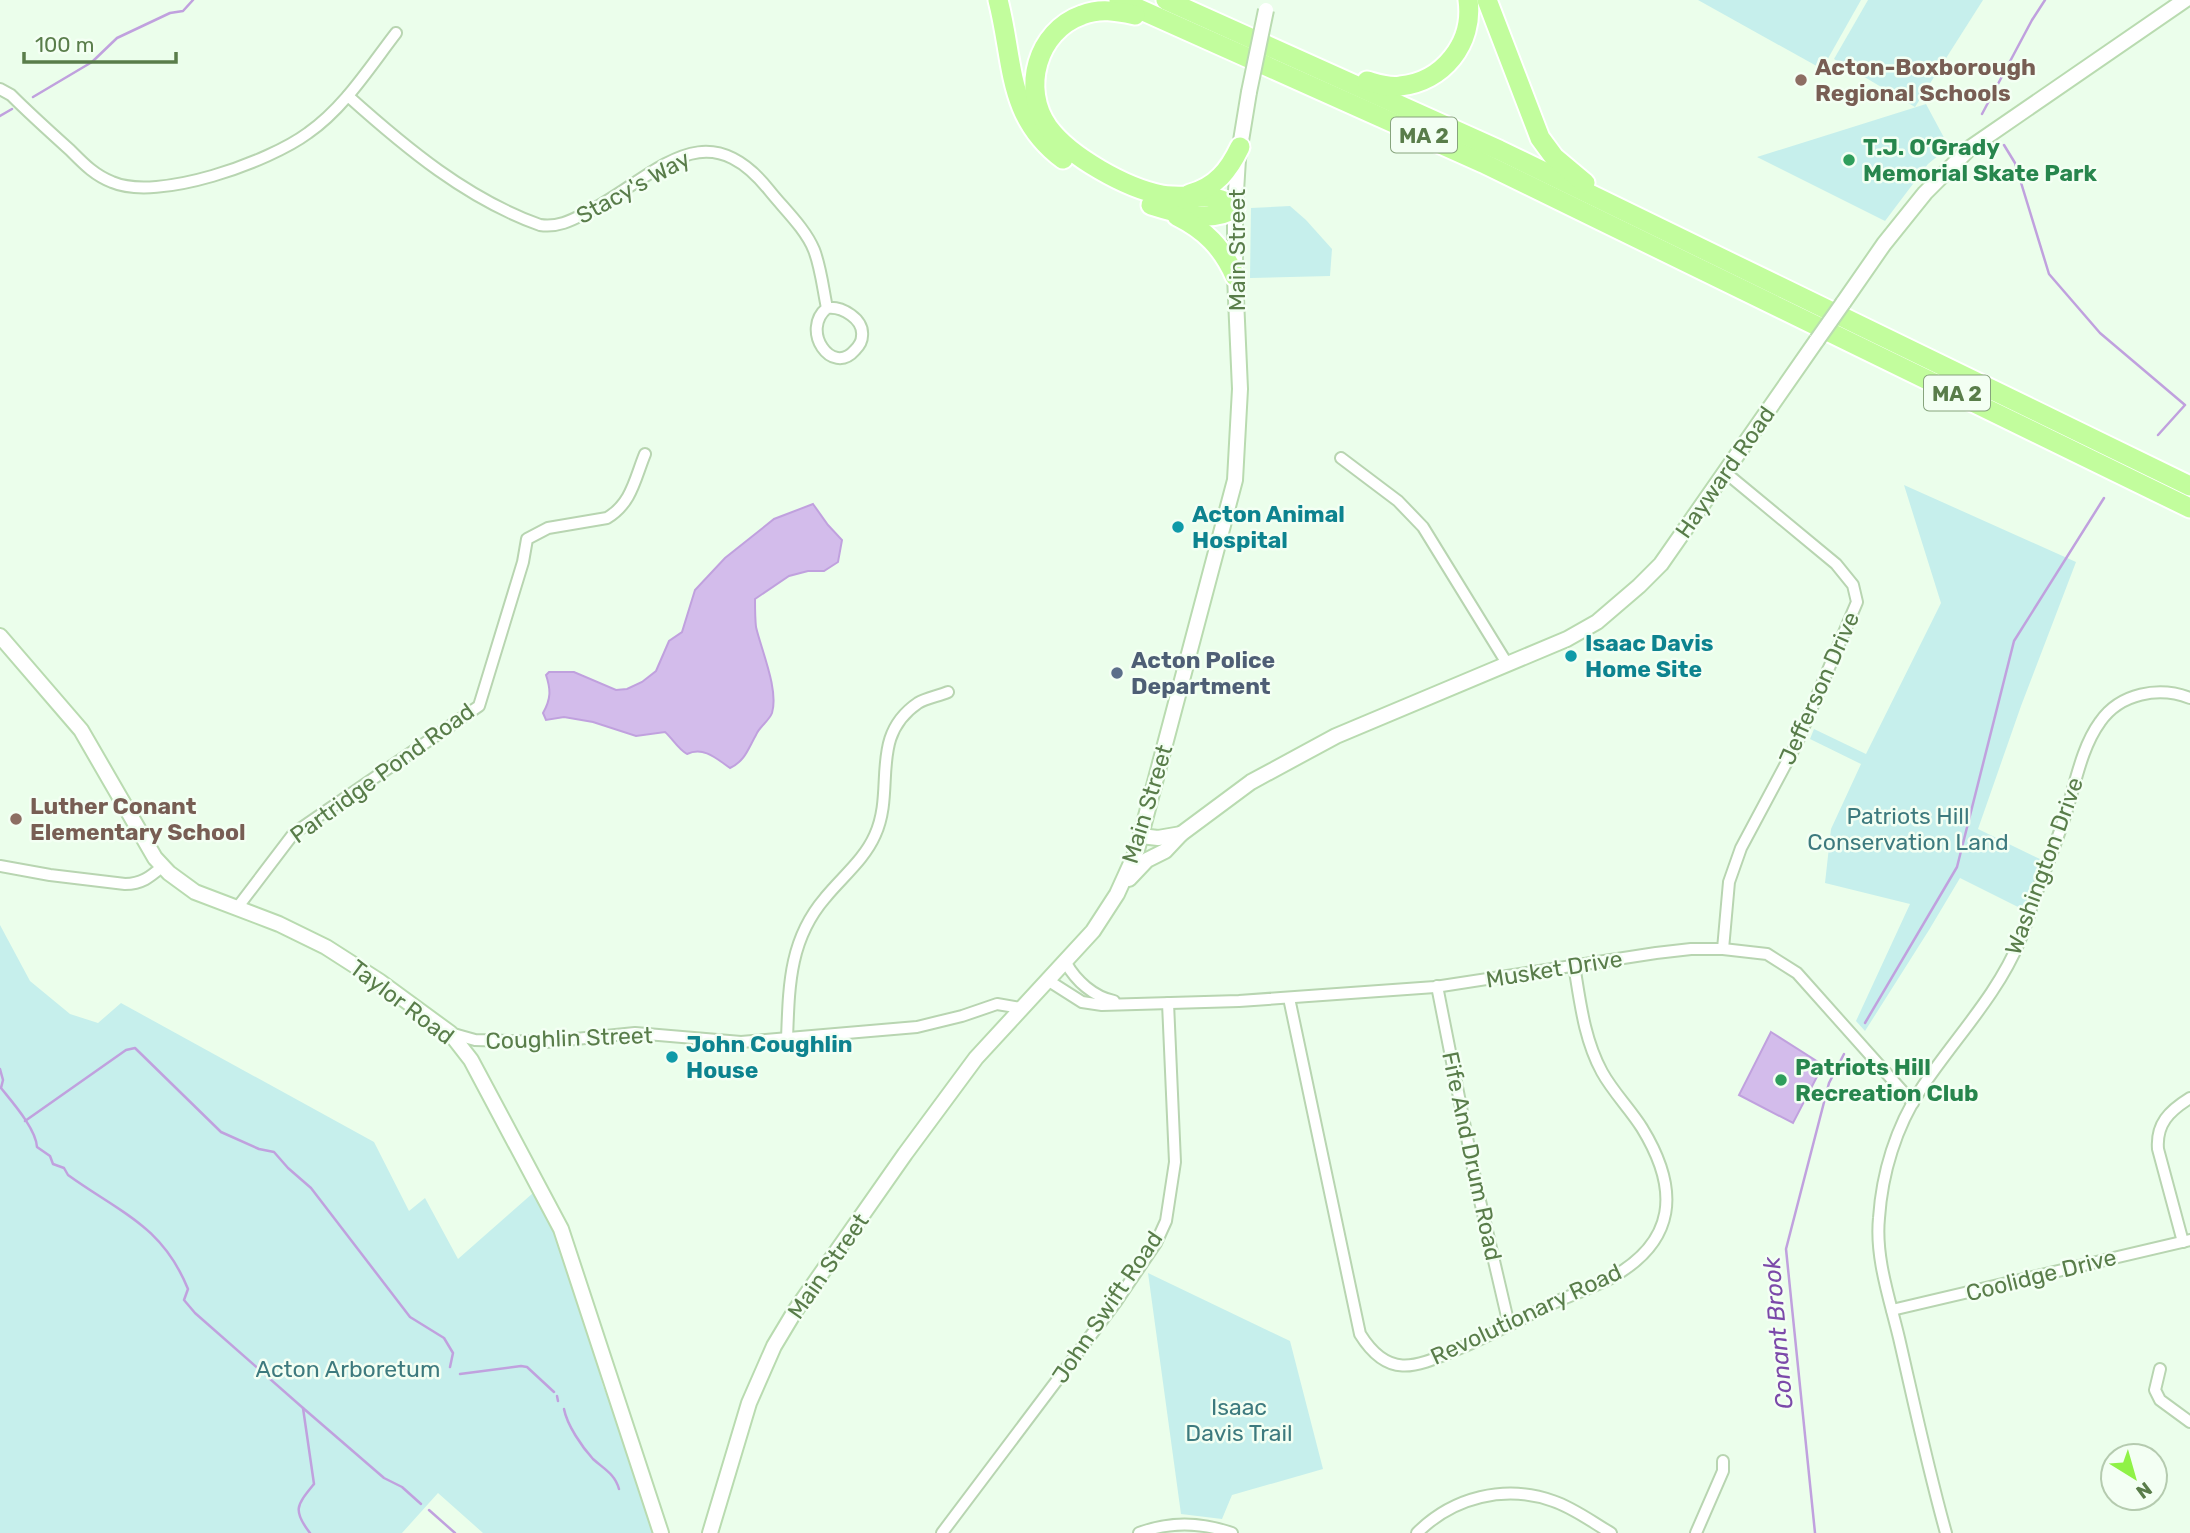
<svg xmlns="http://www.w3.org/2000/svg" width="2190" height="1533" font-family="Rubik,sans-serif">
<style>
.green{fill:#c6efec}
.water{fill:#d3bceb;stroke:#c0a1de;stroke-width:2}
.lines{fill:none;stroke-linecap:round;stroke-linejoin:round}
.stream{stroke:#c0a1de;stroke-width:2.5}
.street-casing{stroke:#b8d5b1;stroke-width:14}
.secondary-casing{stroke:#b9dbb0;stroke-width:18}
.highway-casing{stroke:#fff;stroke-width:23}
.street{stroke:#fff;stroke-width:10}
.secondary{stroke:#fff;stroke-width:14}
.highway{stroke:#c2fd9d;stroke-width:19}
.secondary-bridge-casing{stroke:#b9dbb0;stroke-width:18;stroke-linecap:butt}
.secondary-bridge{stroke:#fff;stroke-width:14}
.education-dot{fill:#8d6e63;stroke:#f3fff3;stroke-width:2.5}
.leisure-dot{fill:#2e9e5b;stroke:#f3fff3;stroke-width:2.5}
.culture-dot{fill:#0f9aa8;stroke:#f3fff3;stroke-width:2.5}
.service-dot{fill:#5c6f8a;stroke:#f3fff3;stroke-width:2.5}
.labels{text-anchor:middle;dominant-baseline:central;stroke-width:5;stroke-linejoin:round;paint-order:stroke}
.shield{fill:#f3fff3;stroke:#87a47d;stroke-width:2}
.shield-label{font-size:21px;font-weight:bold;fill:#597d4a}
.education-label{font-size:23px;font-weight:bold;fill:#785e54;stroke:#f3fff3;text-anchor:start}
.leisure-label{font-size:23px;font-weight:bold;fill:#27864d;stroke:#f3fff3;text-anchor:start}
.street-label{font-size:23px;fill:#597d4a;stroke:#f3fff3}
.culture-label{font-size:23px;font-weight:bold;fill:#0d838f;stroke:#f3fff3;text-anchor:start}
.service-label{font-size:23px;font-weight:bold;fill:#4e5e75;stroke:#f3fff3;text-anchor:start}
.park-label{font-size:23px;fill:#3d7a7e;stroke:#f3fff3}
.water-label{font-size:24px;font-style:italic;fill:#7b49a9;stroke:#f3fff3}
</style>
<rect width="100%" height="100%" fill="#ebfeeb"/>
<g class="green">
<path d="M1698 0H1861L1822 69Z"/>
<path d="M1868 0H1983L1915 107 1834 59Z"/>
<path d="M1926 104 1949 147 1928 164 1885 221 1757 157Z"/>
<path d="M1290 206 1306 220 1332 249 1330 276 1250 278 1251 208Z"/>
<path d="M1904 485 2076 562 2021 706 1978 829 2042 860 2024 910 1960 878 1929 930 1865 1031 1856 1021 1910 904 1825 883 1831 829 1861 764 1810 739 1814 729 1866 754 1941 603Z"/>
<path d="M0 925 30 981 70 1014 98 1023 121 1003 374 1142 409 1211 425 1198 458 1259 533 1193 553 1227 593 1349 603 1386 616 1418 655 1533H483L438 1493 402 1533H0Z"/>
<path d="M1148 1273 1290 1341 1323 1469 1232 1495 1222 1519 1181 1514Z"/>
</g>
<g class="water">
<path d="M813 504 828 525 842 540 838 562 824 571H808L789 576 755 599C755 608 755 618 756 627 761 649 779 690 772 713 769 721 759 727 756 735 748 749 745 761 730 768 717 759 704 746 687 754 678 749 673 739 665 732L636 736 593 722 564 717 546 720 543 713C551 699 551 690 546 675L549 672H574L616 690 627 689 642 682 656 671 669 641 682 632 695 590 725 558 774 519Z"/>
<path d="M1771 1032 1823 1065 1793 1123 1739 1095Z"/>
</g>
<g class="lines">
<g class="stream">
<path d="M33 97 92 62 117 38 170 13 183 11 193 0"/>
<path d="M1982 114 2032 20 2045 0"/>
<path d="M0 116 12 109"/>
<path d="M2004 145 2015 163 2049 274 2100 333 2185 405 2158 435"/>
<path d="M1865 1023 1957 867 2014 641 2104 498"/>
<path d="M0 1069 3 1080 1 1088C13 1103 36 1129 37 1147L50 1156 53 1164 64 1168 68 1175C119 1212 162 1225 188 1289L184 1300 195 1313 303 1408 314 1484C297 1505 292 1510 310 1533"/>
<path d="M25 1121 126 1050 135 1048 221 1132 259 1149 274 1152 288 1168 311 1188 410 1317 444 1338 453 1353 450 1367"/>
<path d="M460 1374 521 1366 527 1367 554 1392"/>
<path d="M557 1396 558 1401"/>
<path d="M303 1408 384 1478 402 1487 421 1504"/>
<path d="M564 1409C567 1425 582 1447 593 1459 604 1469 615 1474 619 1489"/>
<path d="M429 1510 455 1533"/>
<path d="M1815 1533 1786 1249 1829 1083 1844 1054"/>
</g>
<defs>
<g id="street">
<path d="M0 89 11 95C30 114 50 132 70 150 83 163 94 175 112 182 158 202 269 162 308 133 344 108 369 68 396 33"/>
<path d="M348 96C406 148 467 199 540 225 559 228 574 219 590 211 657 175 705 110 769 190 784 209 805 228 814 250 821 268 823 289 827 308 800 330 832 377 855 350 859 346 862 341 862 336 864 319 842 306 827 308"/>
<path d="M1341 458 1398 501 1423 527 1508 665"/>
<path d="M0 866 50 875 125 884C142 884 150 877 163 866"/>
<path d="M237 908 294 833 479 706 523 562 527 539 548 528 607 518C632 503 635 478 645 454"/>
<path d="M1723 949 1729 882 1741 848 1797 743 1857 602 1853 585 1836 564 1726 473"/>
<path d="M1066 963C1076 981 1094 997 1114 1001"/>
<path d="M1049 981 1082 1002 1102 1005 1239 1001 1435 987 1656 953 1691 949H1723L1767 954 1797 973 1913 1103"/>
<path d="M1437 986 1477 1188 1509 1325"/>
<path d="M1289 998 1360 1334C1391 1384 1421 1364 1465 1346 1497 1332 1528 1315 1560 1300 1577 1293 1593 1287 1609 1279 1677 1242 1680 1190 1642 1128 1630 1109 1613 1092 1602 1072 1584 1039 1580 1001 1574 965"/>
<path d="M450 1033 475 1040 546 1042 635 1033 741 1042 917 1027 962 1016 997 1004 1021 1008"/>
<path d="M787 1039C789 986 789 940 825 898 842 877 864 860 875 835 896 789 868 737 918 703 926 698 939 696 948 692"/>
<path d="M2183 1242 2158 1149C2156 1124 2169 1111 2190 1098"/>
<path d="M1892 1310 2190 1240"/>
<path d="M2160 1369 2155 1390 2160 1400 2190 1422"/>
<path d="M942 1533 1116 1302 1156 1243 1166 1221 1175 1162 1168 1003"/>
<path d="M1139 1533C1170 1521 1201 1522 1232 1533"/>
<path d="M1417 1533C1453 1497 1505 1484 1553 1501 1574 1508 1592 1522 1611 1533"/>
<path d="M1696 1533 1723 1471V1461"/>
<path d="M1946 1533C1928 1469 1914 1403 1899 1338 1890 1300 1875 1258 1879 1218 1882 1173 1896 1127 1921 1089 1954 1039 1997 996 2020 940 2026 927 2029 913 2034 900 2044 872 2056 844 2065 816 2075 786 2081 748 2100 722 2120 693 2159 686 2190 698"/>
</g>
<g id="secondary">
<path d="M1843 303 1884 244 1925 193 1970 148 2185 0"/>
<path d="M0 636 81 730 155 858 169 873 195 892 279 924 326 947 379 981 450 1033 471 1060 561 1229 661 1533"/>
<path d="M1141 836 1158 838 1181 834"/>
<path d="M1129 879 1147 860 1165 851 1181 834 1251 782 1336 736 1567 639 1597 622 1639 586 1661 564 1817 340"/>
<path d="M710 1533 749 1403 774 1346 795 1311 905 1154 976 1058 1093 931 1117 894 1137 850 1235 480 1240 389 1235 276V208L1238 159 1249 92"/>
</g>
<g id="highway">
<path d="M998 0C1014 61 1006 117 1063 159"/>
<path d="M1119 0 1483 163 2190 508"/>
<path d="M1166 0 1499 150 2190 486"/>
<path d="M1487 0 1540 138 1554 157 1585 183"/>
<path d="M1135 15C1116 11 1100 8 1082 15 1037 31 1021 89 1048 127 1070 157 1126 188 1162 195 1185 199 1218 191 1235 208 1212 224 1176 213 1151 205"/>
<path d="M1367 81C1378 84 1389 88 1400 86 1443 82 1474 43 1468 0"/>
<path d="M1190 194C1216 187 1229 170 1240 147"/>
<path d="M1177 216C1205 230 1222 247 1235 276"/>
</g>
</defs>
<use href="#street" class="street-casing"/>
<use href="#secondary" class="secondary-casing"/>
<use href="#highway" class="highway-casing"/>
<use href="#street" class="street"/>
<use href="#secondary" class="secondary"/>
<use href="#highway" class="highway"/>
<defs>
<g id="secondary-bridge">
<path d="M1249 92 1266 10"/>
<path d="M1817 340 1843 303"/>
</g>
</defs>
<use href="#secondary-bridge" class="secondary-bridge-casing"/>
<use href="#secondary-bridge" class="secondary-bridge"/>
</g>
<g class="education-dot">
<circle cx="1801" cy="80" r="7"/>
<circle cx="16" cy="819" r="7"/>
</g>
<g class="leisure-dot">
<circle cx="1849" cy="160" r="7"/>
<circle cx="1781" cy="1080" r="7"/>
</g>
<g class="culture-dot">
<circle cx="1178" cy="527" r="7"/>
<circle cx="1571" cy="656" r="7"/>
<circle cx="672" cy="1057" r="7"/>
</g>
<circle class="service-dot" cx="1117" cy="673" r="7"/>
<g class="labels">
<g class="shield">
<rect x="1391" y="117.5" width="66" height="35" rx="5"/>
<rect x="1924" y="375.5" width="66" height="35" rx="5"/>
</g>
<g class="shield-label">
<text x="1424" y="135">MA 2</text>
<text x="1957" y="393">MA 2</text>
</g>
<g class="education-label">
<text x="1815" y="67">Acton-Boxborough<tspan x="1815" dy="26">Regional Schools</tspan></text>
<text x="30" y="806">Luther Conant<tspan x="30" dy="26">Elementary School</tspan></text>
</g>
<g class="leisure-label">
<text x="1863" y="147">T.J. O’Grady<tspan x="1863" dy="26">Memorial Skate Park</tspan></text>
<text x="1795" y="1067">Patriots Hill<tspan x="1795" dy="26">Recreation Club</tspan></text>
</g>
<g class="street-label">
<text transform="translate(633 187) rotate(-29)">Stacy's Way</text>
<text transform="translate(1237 250) rotate(-90)">Main Street</text>
<text transform="translate(1725 472) rotate(-55)">Hayward Road</text>
<text transform="translate(1819 688) rotate(-66)">Jefferson Drive</text>
<text transform="translate(382 773) rotate(-36)">Partridge Pond Road</text>
<text transform="translate(1147 804) rotate(-73)">Main Street</text>
<text transform="translate(2044 866) rotate(-70)">Washington Drive</text>
<text transform="translate(1554 969) rotate(-9)">Musket Drive</text>
<text transform="translate(402 1002) rotate(37)">Taylor Road</text>
<text transform="translate(569 1038) rotate(-2)">Coughlin Street</text>
<text transform="translate(1472 1156) rotate(78)">Fife And Drum Road</text>
<text transform="translate(828 1266) rotate(-55)">Main Street</text>
<text transform="translate(2041 1275) rotate(-14)">Coolidge Drive</text>
<text transform="translate(1107 1307) rotate(-56)">John Swift Road</text>
<text transform="translate(1526 1314) rotate(-25)">Revolutionary Road</text>
</g>
<g class="culture-label">
<text x="1192" y="514">Acton Animal<tspan x="1192" dy="26">Hospital</tspan></text>
<text x="1585" y="643">Isaac Davis<tspan x="1585" dy="26">Home Site</tspan></text>
<text x="686" y="1044">John Coughlin<tspan x="686" dy="26">House</tspan></text>
</g>
<g class="service-label">
<text x="1131" y="660">Acton Police<tspan x="1131" dy="26">Department</tspan></text>
</g>
<g class="park-label">
<text x="1908" y="816">Patriots Hill<tspan x="1908" dy="26">Conservation Land</tspan></text>
<text x="348" y="1369">Acton Arboretum</text>
<text x="1239" y="1407">Isaac<tspan x="1239" dy="26">Davis Trail</tspan></text>
</g>
<g class="water-label">
<text transform="translate(1778 1333) rotate(-95)">Conant Brook</text>
</g>
</g>
<g transform="translate(2134 1477) rotate(143)"><circle r="33" fill="#f3fff3" stroke="#b5cbaf" stroke-width="2"/>
<path d="M0-5L12 26L0 18L-12 26Z" fill="#8ff246"/>
<text y="-10" font-size="19" font-weight="bold" text-anchor="middle" fill="#597d4a">N</text>
</g>
<path d="M24 52v10h152v-10" fill="none" stroke="#597d4a" stroke-width="3.5"/>
<text x="35" y="52" font-size="21" fill="#597d4a" stroke="#f3fff3" stroke-width="5" paint-order="stroke">100 m</text>
</svg>
